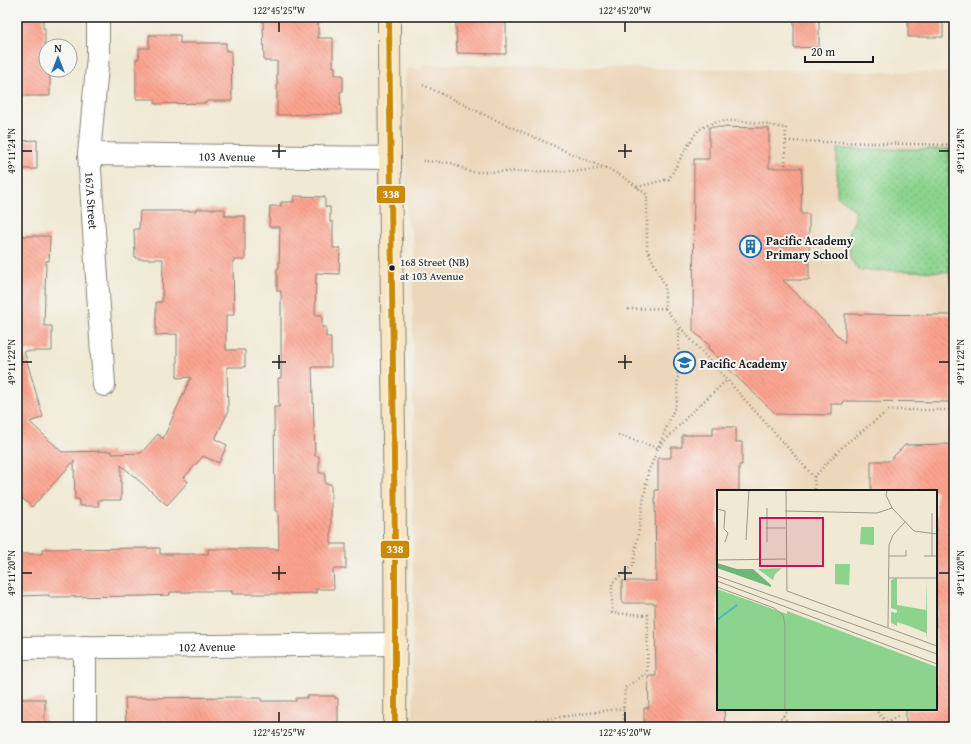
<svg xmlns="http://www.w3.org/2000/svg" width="971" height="744" font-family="'Gentium Book Plus',serif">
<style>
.built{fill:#edd7bb;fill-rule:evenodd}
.grass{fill:#8cd48e;stroke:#547855}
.park{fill:url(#park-dots);stroke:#547855}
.building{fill:url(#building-back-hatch)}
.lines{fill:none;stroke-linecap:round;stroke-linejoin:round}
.street-casing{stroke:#868278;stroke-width:24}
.secondary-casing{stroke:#868278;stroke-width:24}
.path{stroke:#868278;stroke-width:2.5;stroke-dasharray:1 3;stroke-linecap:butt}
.street{stroke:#fff;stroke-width:22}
.secondary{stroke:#f9e7c3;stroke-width:22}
.bus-1-casing{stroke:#f6f6f2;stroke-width:9}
.bus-1{stroke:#cb8a06;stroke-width:6}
.ticks{fill:none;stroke:#1c1c1c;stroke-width:1.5}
.bus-dot{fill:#1c1c1c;stroke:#f6f6f2;stroke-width:1.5}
.labels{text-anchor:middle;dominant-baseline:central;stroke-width:4;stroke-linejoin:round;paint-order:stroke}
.bus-label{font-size:11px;fill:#1c1c1c;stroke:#f6f6f2;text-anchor:start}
.street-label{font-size:12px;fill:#1c1c1c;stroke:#f6f6f2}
.poi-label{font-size:12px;font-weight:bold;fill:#1c1c1c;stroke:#f6f6f2;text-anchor:start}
.inset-river{fill:none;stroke:#4bb7c7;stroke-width:2}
.inset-road{fill:none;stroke:#9b978a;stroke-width:1}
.view{fill:#c2185b;fill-opacity:0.15;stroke:#c2185b;stroke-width:2}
.inset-edge{fill:none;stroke:#1c1c1c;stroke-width:2}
.line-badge{stroke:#f6f6f2;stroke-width:1.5}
.badge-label{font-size:11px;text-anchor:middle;font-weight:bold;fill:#fff}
.neatline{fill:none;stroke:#1c1c1c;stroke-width:1.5}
.ticks-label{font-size:10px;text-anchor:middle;fill:#1c1c1c}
</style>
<defs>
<pattern id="park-dots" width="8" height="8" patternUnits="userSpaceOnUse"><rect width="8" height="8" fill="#8cd48e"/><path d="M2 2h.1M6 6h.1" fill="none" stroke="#78b57a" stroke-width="1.8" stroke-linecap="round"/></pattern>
<pattern id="building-back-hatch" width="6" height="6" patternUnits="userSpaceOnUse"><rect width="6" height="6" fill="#fba38f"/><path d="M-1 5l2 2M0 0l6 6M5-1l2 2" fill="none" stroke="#d78c7b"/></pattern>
</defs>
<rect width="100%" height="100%" fill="#f6f6f2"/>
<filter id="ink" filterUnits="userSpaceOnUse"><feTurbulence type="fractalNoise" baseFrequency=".025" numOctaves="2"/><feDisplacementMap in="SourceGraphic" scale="8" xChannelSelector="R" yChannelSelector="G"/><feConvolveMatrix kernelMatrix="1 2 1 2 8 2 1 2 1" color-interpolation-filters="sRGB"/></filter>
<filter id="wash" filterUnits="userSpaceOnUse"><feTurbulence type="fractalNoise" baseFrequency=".012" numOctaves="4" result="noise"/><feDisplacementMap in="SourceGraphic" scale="16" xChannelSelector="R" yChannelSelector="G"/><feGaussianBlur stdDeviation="0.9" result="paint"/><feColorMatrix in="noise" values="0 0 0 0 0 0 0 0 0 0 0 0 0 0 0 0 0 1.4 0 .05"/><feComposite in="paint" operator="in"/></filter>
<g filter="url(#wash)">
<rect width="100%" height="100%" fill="#f0e9d4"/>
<path class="built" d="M422 64 954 73V727H413V235L406 219 405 78 407 68 422 69ZM718 491H936V709H718Z"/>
<path class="grass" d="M949 149H954V301L953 300 949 272Z"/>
<path class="park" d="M837 149H949V272L858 270 850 257 849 230 855 220V210L837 196Z"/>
<g id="blocks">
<g class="building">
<path d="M17 17H43V28H45V70H50V96H17Z"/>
<path d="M291 17H318V38H333V67H335V75H343V91L340 92 341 114 277 115V61H264L263 19H291Z"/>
<path d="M458 17H506V54L457 53 456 23H458Z"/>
<path d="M794 17H819V47L794 48Z"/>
<rect x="908" y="17" width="35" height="20"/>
<path d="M149 35H180V43H226V51H231L232 101H207L206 103 155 104V99H136V59H139V48H149Z"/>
<path d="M709 127 769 128V168H802L801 214H809V280H783L845 343V314L952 315V402L843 401V404H831V415L776 414 724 365 725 364 708 348 710 346 693 331 694 159H709Z"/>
<path d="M37 140V169H17V141Z"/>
<path d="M294 196 325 197V207H330V222H333V248H340L339 274 316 273 315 315H322V327H326V337H331V367H312L315 456H319V473H325V484H331V544H346V569H333L334 589H316V593L280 594H232V591H192V592H170V595L146 596 49 597V595L17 596V554H42V549L160 548V554H208V549H279L278 511H275L274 407H279L278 378H281V291H277V268H279L280 227H269L270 206H281V202H294Z"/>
<path d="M196 209H225V216H245V260H233L234 315H226V350H245V367H227L228 412 215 439 227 445 219 463 203 456 184 478 188 482 167 505 121 465V500H98L99 506H79V499H75L74 461 32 507 17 493V236H50L49 261H46L44 326H52V351H24L43 417 30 422 62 452 112 451V454L141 453 158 434 163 439 191 377 177 378V334L156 335V302H162L163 259H137V257H135L134 229H139L140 211H196Z"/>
<path d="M713 427H736V442H742V465H739V491H718V709H724L725 727H644V708H649L648 676H656L655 603H622V581H656L655 490H658V458H671V447H682V435H713Z"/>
<path d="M954 444V727H906V709H936V491H871V461H889L905 445Z"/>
<path d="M307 696H335V698H338V727H126L125 698 247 697V698H261V701H296V698H307Z"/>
<rect x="17" y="699" width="28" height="28"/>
</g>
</g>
</g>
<g filter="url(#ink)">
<use href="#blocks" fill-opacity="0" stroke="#868278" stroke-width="1"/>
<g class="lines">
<defs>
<g id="street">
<path id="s1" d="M98 17V56L89 154 104 385"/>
<path id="s2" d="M89 154 389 158"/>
<path id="s3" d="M17 648 396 644"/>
<path d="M85 727V647"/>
</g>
<path id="secondary" d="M389 17C389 254 398 490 395 727"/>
</defs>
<use href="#street" class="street-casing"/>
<use href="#secondary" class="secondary-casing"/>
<g class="path">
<path d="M423 85 493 119 595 164C615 170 631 182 647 195V249L665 286V308L679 326 814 477 815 491"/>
<path d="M786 141 954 145"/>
<path d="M423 161 452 163 470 172 580 171 606 168"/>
<path d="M637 187 669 179C674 170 693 135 699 130 722 113 761 124 786 128L785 166"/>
<path d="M628 309 665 308"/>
<path d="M618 435 658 448 677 402 679 327"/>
<path d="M814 477 843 446 889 410H954"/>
<path d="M875 709 886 722 888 727"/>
<path d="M783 716 791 727"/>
<path d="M886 722 900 715"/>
<path d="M492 727 624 708"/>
<path d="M626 727 623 716 625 688 647 673 648 615 612 613V583L633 565 648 473 658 448 691 413 727 380"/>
<path d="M772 727 790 709"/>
</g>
<use href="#street" class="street"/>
<use href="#secondary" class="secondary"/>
<defs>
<path id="bus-1" d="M389 17 395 549V727"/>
</defs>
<use href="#bus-1" class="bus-1-casing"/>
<use href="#bus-1" class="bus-1"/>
</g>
</g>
<path class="ticks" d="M279 22V32M625 22V32M279 144V158M625 144V158M22 151H32M272 151H286M618 151H632M939 151H949M279 355V369M625 355V369M22 362H32M272 362H286M618 362H632M939 362H949M279 566V580M625 566V580M22 573H32M272 573H286M618 573H632M939 573H949M279 712V722M625 712V722"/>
<defs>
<symbol id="building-ring" viewBox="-11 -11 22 22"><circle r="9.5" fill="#f6f6f2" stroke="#1f6fb2" stroke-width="1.5"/><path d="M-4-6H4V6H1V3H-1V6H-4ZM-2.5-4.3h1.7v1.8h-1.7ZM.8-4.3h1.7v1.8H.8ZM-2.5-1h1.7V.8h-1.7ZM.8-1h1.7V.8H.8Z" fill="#1f6fb2"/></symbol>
<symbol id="school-ring" viewBox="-11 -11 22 22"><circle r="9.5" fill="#f6f6f2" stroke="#1f6fb2" stroke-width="1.5"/><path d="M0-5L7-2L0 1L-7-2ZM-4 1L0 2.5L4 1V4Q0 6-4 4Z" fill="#1f6fb2"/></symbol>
</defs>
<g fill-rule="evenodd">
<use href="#building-ring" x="738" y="234" width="25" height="25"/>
<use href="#school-ring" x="672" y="350" width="25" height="25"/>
</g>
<circle class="bus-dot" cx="392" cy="268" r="3.5"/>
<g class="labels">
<g class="bus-label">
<text x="400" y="262">168 Street (NB)<tspan x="400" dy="14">at 103 Avenue</tspan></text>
</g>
<g class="street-label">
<text stroke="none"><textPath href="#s2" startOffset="138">103 Avenue</textPath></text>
<text stroke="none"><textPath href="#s1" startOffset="184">167A Street</textPath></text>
<text stroke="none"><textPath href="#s3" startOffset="190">102 Avenue</textPath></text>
</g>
<g class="poi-label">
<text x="766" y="240">Pacific Academy<tspan x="766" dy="14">Primary School</tspan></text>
<text x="700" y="363">Pacific Academy</text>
</g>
</g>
<g transform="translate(717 490)">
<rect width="220" height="220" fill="#f0e9d4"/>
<path d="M144 37H157V55L143 54ZM118 74H133L132 95 118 94ZM65 78 58 84 56 90 41 79Z" fill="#8cd48e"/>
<path d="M0 73 20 79H36L54 95V97L0 78Z" fill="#71b679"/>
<path d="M180 88V115L209 120 210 88V148L209 143 192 136 180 132V136L174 133V122L180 123V120L174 118V90ZM0 99 70 124V121L220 177V220H0Z" fill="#8cd48e"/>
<path class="inset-river" d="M0 130 20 115"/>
<path class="inset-road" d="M69 0 70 101 220 156M170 0 169 5 175 18 197 41 220 44M50 18V52M0 19 8 21 7 39 11 43 8 52M68 21 160 23 175 18M49 38H68M29 50 32 0M172 66H189V60M207 66H220M215 66V23M0 70 69 69M0 86 220 164M172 88H220M0 91 220 174M0 97 57 118 66 125 68 135V220M171 137 172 55 176 45 188 32"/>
<path class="view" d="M43 28H106V76H43Z"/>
<rect width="220" height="220" class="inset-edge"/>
</g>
<g class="line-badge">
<rect x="376" y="185" width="30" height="19" rx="4" fill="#cb8a06"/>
<rect x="380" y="540" width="30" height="19" rx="4" fill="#cb8a06"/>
</g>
<g class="badge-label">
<text x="391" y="198">338</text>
<text x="395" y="553">338</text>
</g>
<rect width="971" height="744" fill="none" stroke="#f6f6f2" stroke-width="44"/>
<g transform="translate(58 58)"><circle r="19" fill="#f6f6f2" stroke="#9f9f9c"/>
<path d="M0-3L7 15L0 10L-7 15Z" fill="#1f6fb2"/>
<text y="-6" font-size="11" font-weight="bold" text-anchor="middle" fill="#1c1c1c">N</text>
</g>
<path d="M805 56v6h68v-6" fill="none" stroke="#1c1c1c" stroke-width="2"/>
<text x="811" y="56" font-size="12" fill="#1c1c1c" stroke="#f6f6f2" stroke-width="3" paint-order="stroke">20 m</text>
<rect x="22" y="22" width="927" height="700" class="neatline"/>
<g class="ticks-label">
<text x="279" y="14">122°45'25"W</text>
<text x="625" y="14">122°45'20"W</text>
<text transform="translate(11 151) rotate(-90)" y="4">49°11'24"N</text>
<text transform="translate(960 151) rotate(-90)" y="4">49°11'24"N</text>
<text transform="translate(11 362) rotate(-90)" y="4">49°11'22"N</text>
<text transform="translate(960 362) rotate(-90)" y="4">49°11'22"N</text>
<text transform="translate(11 573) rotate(-90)" y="4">49°11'20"N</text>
<text transform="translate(960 573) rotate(-90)" y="4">49°11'20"N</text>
<text x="279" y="736">122°45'25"W</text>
<text x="625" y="736">122°45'20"W</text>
</g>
</svg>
